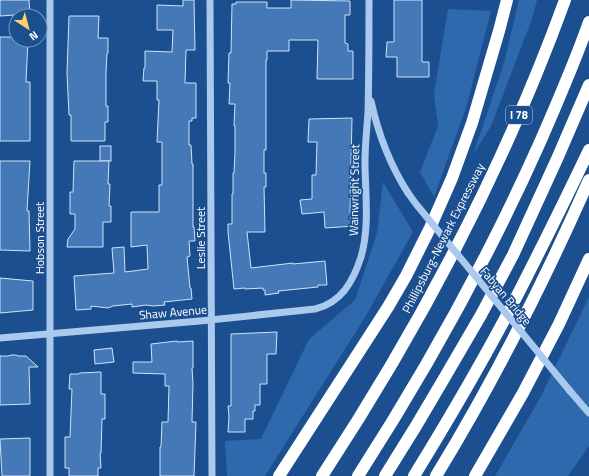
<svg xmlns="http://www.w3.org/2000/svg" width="589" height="476" font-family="'Titillium Web',sans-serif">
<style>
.green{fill:#2e69ad}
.building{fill:#4478b7;stroke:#cfe3fa}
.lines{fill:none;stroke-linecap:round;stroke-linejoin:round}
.minor{stroke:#a9c9ee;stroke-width:7}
.highway{stroke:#fff;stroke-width:12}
.minor-bridge{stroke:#a9c9ee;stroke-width:7}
.labels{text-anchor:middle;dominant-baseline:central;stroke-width:3.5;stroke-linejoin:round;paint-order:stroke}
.shield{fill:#1b4f8f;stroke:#bbcadd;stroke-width:1}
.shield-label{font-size:11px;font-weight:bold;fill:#fff}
.street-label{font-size:12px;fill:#fff;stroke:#1b4f8f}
</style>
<rect width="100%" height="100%" fill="#1b4f8f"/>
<g class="green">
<path d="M519 0H537L532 19 491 126 473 155 504 63Z"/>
<path d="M448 9 491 11 466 108 434 197 420 172 438 126 434 94Z"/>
<path d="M383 182 413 232 367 314 265 476H227L225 441 261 439 309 339 355 300 377 233Z"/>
<path d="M589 297V446L568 476H495L541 396Z"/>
</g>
<g class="building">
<path d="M0 0H29L30 14 0 16Z"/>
<path d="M183 0H194L195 50H186L185 83H196V118H192V121H189V145H191L192 164H193V227H194L195 241H189L190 256 187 257 190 288H191L192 299 164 302 165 305 153 306 146 305 132 307V304L113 306 108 308 91 306V309L76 310 74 276 114 273 112 248 124 247 125 272 148 269 147 245 131 247V212H159V185H162V142H157L159 100H157V81H143L144 68H145V51L172 52 173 30H157V5L183 6Z"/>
<path d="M291 0 350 1V15H345V43L348 44V51H353V79H317L318 40H289V51H267V60H266V150H264V173H266V187H264L265 232H247L251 268 293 263V264L325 261 327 285H318V287L278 291 279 293 265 295V290H263V288L245 289V288L234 289 228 232V224H232V194H233V173H234L235 153V126H234L235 104H229L230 83H228L229 53H231L232 4H236V2H267V8H291Z"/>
<path d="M394 0H422V62H429V77H397V57H386L387 42H394Z"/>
<path d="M69 16H99L98 38H108V53H107L106 73V106H108V122H105V141H71V115H69L67 73Z"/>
<path d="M0 37H16V40H28L26 82H30V141H0Z"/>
<path d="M352 118 350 213H354L355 226 325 228 324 212 302 214 300 200 312 199V175H316L317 142H308L309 119Z"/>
<rect x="100" y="146" width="11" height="15"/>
<path d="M0 161H30L27 211H29L30 251 0 250Z"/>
<path d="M74 161H109L108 184H110L109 206H111V222H103V247H67L68 239 75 229V214H70V192H73Z"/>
<path d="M0 278 33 281V310L0 313Z"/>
<path d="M277 332 276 354H267V384H260V405H255V411H253V419H245V432H228L229 416 228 406H231V334Z"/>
<path d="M177 341V342L193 341V368H192L193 383 192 422H196L194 476H160V447H161L162 422H168L169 386H165V374L133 373V362H152L151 344Z"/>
<path d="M112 348 114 362 95 364 94 350Z"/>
<path d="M11 355H16L18 356H26L38 367H29L30 404 0 405V356H8Z"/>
<path d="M101 372V394H105V419H102L101 453H100L101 468H98V476H69V468H65V437H70L72 389H69L70 374H78L80 373Z"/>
<path d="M30 438V476H2L0 439Z"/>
</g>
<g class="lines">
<g class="minor">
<path d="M210 0 212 476"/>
<path d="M371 101C378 133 390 165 408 193"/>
<path d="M0 338 200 321 315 309C341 303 353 282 361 257 370 226 365 193 365 161 365 145 367 128 368 112 369 75 369 37 369 0"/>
<path d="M570 391 589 413"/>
<path d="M50 476V0"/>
</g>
<g class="highway">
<path d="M279 476 388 307 406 276 430 228 452 178 472 123 499 31 507 0"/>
<path d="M322 476C420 327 504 168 565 0"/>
<path d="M358 476C427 369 489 257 541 140 558 101 575 62 589 22"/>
<path d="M385 476 416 426 442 382 481 315 513 255 557 159 589 85"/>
<path d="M414 476C452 414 489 351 522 286 545 241 567 196 589 150"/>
<path d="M436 476C494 381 544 282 589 180"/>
<path d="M475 476 523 393 559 324 589 259"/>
</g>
<path class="minor-bridge" d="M408 193 416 204 570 391"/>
</g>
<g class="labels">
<rect class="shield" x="506" y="106" width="26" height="18" rx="3"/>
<g class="shield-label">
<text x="519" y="115">I 78</text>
</g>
<g class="street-label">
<text transform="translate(354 190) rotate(-89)">Wainwright Street</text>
<text transform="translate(39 238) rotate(-90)">Hobson Street</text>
<text transform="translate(200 238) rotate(-90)">Leslie Street</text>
<text transform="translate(443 238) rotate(-63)">Phillipsburg-Newark Expressway</text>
<text transform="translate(506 296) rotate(50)">Fabyan Bridge</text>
<text transform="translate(173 312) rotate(-5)">Shaw Avenue</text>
</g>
</g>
<g transform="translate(28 28) rotate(144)"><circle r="19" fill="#1b4f8f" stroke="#7695bc"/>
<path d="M0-3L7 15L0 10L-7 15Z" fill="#ffd166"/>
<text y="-6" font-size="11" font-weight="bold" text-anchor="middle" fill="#ffffff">N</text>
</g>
</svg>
